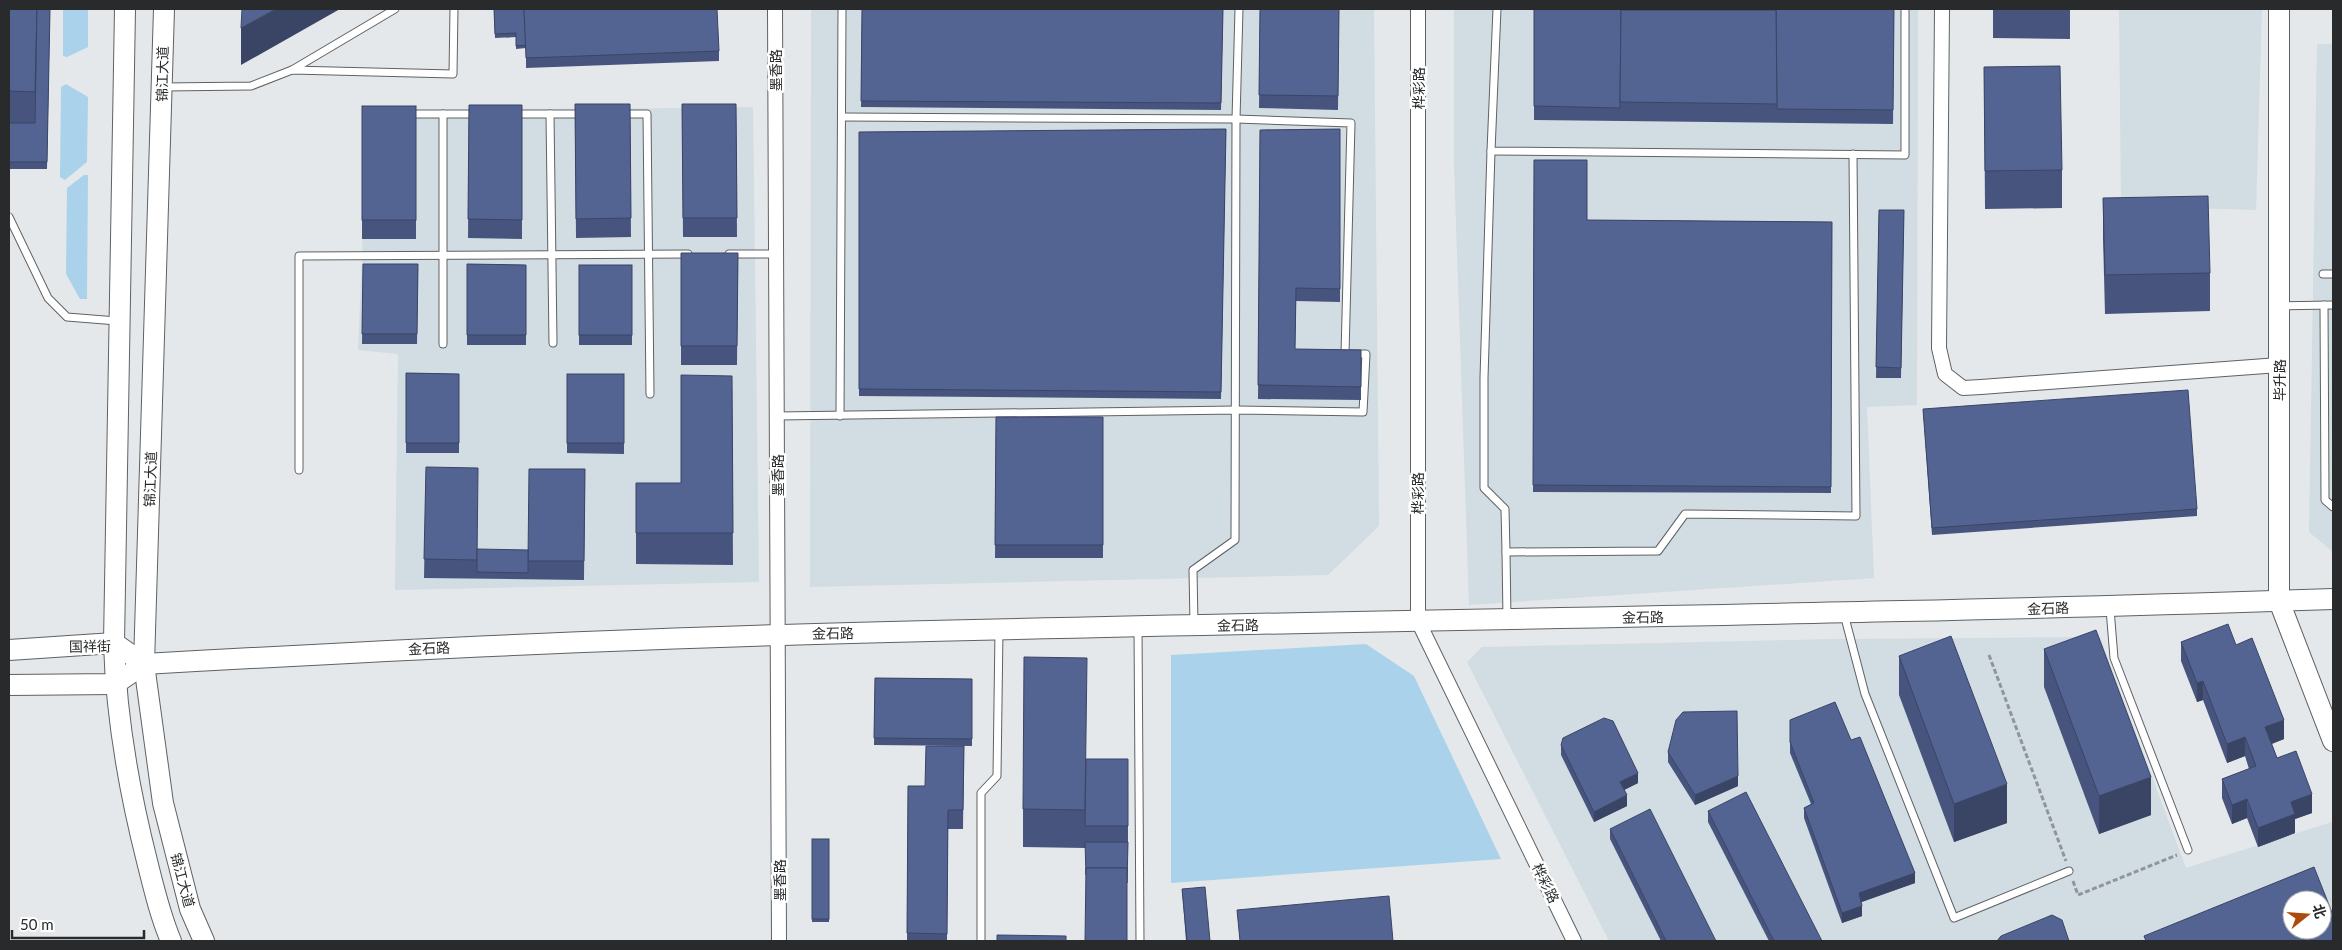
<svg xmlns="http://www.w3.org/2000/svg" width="2342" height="950" font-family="Lato,'Noto Sans SC',sans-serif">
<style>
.built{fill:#d1dce3;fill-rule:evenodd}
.green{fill:#aad3eb}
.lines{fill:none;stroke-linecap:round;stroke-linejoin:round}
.lane-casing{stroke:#5e6264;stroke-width:9}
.street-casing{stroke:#5e6264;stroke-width:16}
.secondary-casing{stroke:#5e6264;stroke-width:22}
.path{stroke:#929598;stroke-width:3;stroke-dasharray:5 2.5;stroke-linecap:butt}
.lane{stroke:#fff;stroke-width:7}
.street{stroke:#fff;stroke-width:14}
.secondary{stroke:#fff;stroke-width:20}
.wall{fill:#47557e}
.shaded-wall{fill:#3a4566}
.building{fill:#536392;stroke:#3a4566;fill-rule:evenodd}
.labels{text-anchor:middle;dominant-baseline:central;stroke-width:5;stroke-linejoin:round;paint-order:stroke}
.street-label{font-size:14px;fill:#282a2b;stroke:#fff}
</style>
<rect width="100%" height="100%" fill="#e4e8eb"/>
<g class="built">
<path d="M811 9H1374L1379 526 1328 575 810 587Z"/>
<path d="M1454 9H1918L1917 405 1867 407 1874 578 1469 605 1454 165Z"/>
<path d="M2119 9H2262L2256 210 2121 206Z"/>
<path d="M2317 44H2333V552L2309 532Z"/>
<path d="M753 107 759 582 395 590 398 354 358 350 368 112Z"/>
<path d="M2100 637 2186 868 2332 822 2333 941H1609L1467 662 1482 647 1836 639ZM2292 900H2322V930H2292Z"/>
</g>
<g class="green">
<path d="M63 9H88V47L67 57 63 56Z"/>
<path d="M66 84 88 97 87 162 65 180 60 177 61 87Z"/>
<path d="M84 175H88L87 299H80L66 274 67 188Z"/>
<path d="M1366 644 1414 676 1501 859 1171 883V655Z"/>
</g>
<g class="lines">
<defs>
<g id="lane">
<path d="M1497 9 1491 151 1905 155V9"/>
<path d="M292 70 395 9"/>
<path d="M164 87 251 86 292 70 453 74 454 9"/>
<path d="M407 114H476"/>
<path d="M515 114H584"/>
<path d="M550 114 553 343"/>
<path d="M622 114H647L650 394"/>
<path d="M1491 151 1484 378V488L1505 509 1506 552 1658 551 1685 514 1856 516 1853 154"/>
<path d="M9 217 48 298 67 317 117 321"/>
<path d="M729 254H776"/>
<path d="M2323 274H2333"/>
<path d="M2324 305 2325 500 2333 507"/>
<path d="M2279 306 2333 305"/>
<path d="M443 344V114"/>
<path d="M777 416 1236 410 1363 412 1366 354H1345L1351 123 1236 119 843 117"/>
<path d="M840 416 842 9"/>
<path d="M299 470V256L688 254"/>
<path d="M1506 552 1507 619"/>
<path d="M2110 609 2114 658 2188 850"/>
<path d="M1844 614 1865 694 1954 918 2069 871"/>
<path d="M1194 624 1193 570 1235 540 1236 119 1239 9"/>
<path d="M1138 627 1140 941"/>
<path d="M981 941V793L997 776 999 630"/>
</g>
<g id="street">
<path d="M775 9 779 941"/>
<path d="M1418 9V621L1574 941"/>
<path d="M1942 9 1939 348 1945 374 1963 388 1981 387 2279 365"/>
</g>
<g id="secondary">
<path d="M125 9 114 643C116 716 129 790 147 861 154 889 160 915 171 941"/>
<path d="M164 9 144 664 163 803 190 909 204 941"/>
<path d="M2279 9V601L2333 741"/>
<path d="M9 650 114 643 144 664"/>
<path d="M144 664C356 652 569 641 782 635 1299 620 1816 617 2333 599"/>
<path d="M9 685 115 684 144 664"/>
</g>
</defs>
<use href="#lane" class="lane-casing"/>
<use href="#street" class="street-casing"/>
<use href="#secondary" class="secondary-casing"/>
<g class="path">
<path d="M1989 655 2066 861"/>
<path d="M2073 881 2078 895 2177 855"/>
</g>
<use href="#lane" class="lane"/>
<use href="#street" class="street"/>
<use href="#secondary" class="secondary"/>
</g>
<g class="wall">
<path d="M9 9H50L47 169H9Z"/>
<path d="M494 9 719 51V61L526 68V48L516 49V37L495 38Z"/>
<path d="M862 9H1223L1221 110 861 107Z"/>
<path d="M1260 9H1339L1338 110 1259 108Z"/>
<path d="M1534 9 1776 10 1894 9 1893 124 1534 120Z"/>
<path d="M1993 9H2070V39L1993 38Z"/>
<path d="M1984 67 2062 170V208L1985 209Z"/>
<path d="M575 104H630L631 237 576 238Z"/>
<path d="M682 104H736L737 237H683Z"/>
<path d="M469 105H522V239L468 238Z"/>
<rect x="362" y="106" width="54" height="133"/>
<path d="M1226 129 1221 399 859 396V132Z"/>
<path d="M1340 129V302L1296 301 1295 349 1361 350V400L1258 399 1260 130Z"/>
<path d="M1534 160 1587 220 1832 222 1831 493 1533 492Z"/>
<path d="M2103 198 2210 273V311L2105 314 2103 237Z"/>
<path d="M1879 210H1904L1901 378H1876Z"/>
<path d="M681 253H738L737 365H681Z"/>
<path d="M363 264H418L417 344H362Z"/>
<path d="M467 264 526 265V345H467Z"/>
<rect x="579" y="265" width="53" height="80"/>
<path d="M406 373 459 374V453H406Z"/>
<path d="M567 374H624V454L567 453Z"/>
<path d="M732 376 733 565 636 564V483H681Z"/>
<path d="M1923 409 2197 509V516L1932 535Z"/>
<path d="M996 417H1103V558H995Z"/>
<path d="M426 467 477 551 528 550 585 469 584 580 424 578Z"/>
<path d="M2181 642 2236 645 2284 739 2272 744 2277 758 2312 813 2295 819V833L2258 847 2247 818 2232 824 2222 798V779L2249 769 2245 756 2227 763 2203 700 2197 702 2181 661Z"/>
<path d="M2044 649 2151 815 2099 834 2044 687Z"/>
<path d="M1899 656 2007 823 1954 842 1899 695Z"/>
<path d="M875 678 972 679V746L874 745Z"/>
<path d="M1790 720 1915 883 1861 902 1862 916 1842 923 1804 818V808L1811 804 1790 753Z"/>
<path d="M1561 745 1638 783 1624 790 1627 806 1594 822 1561 755Z"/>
<path d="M964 746 963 829H948L947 941H907L908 786H925Z"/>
<path d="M1668 752 1738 786 1695 805 1668 762Z"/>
<path d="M1128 759V852L1085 848 1023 847V809Z"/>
<path d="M1708 811 1822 941H1769L1708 822Z"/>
<path d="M1610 829 1716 941H1661L1610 839Z"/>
<rect x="812" y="839" width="17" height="83"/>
<path d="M1182 889 1210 941H1186Z"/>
</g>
<g class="shaded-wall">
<path d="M276 9H340L241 65V28Z"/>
<path d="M2203 681V700L2197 702V683Z"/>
<path d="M2284 720V739L2265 746V727Z"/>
<path d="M2245 737V756L2227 763V744Z"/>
<path d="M1638 773V783L1620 792V782Z"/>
<path d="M1738 776V786L1695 805V795Z"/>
<path d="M2151 777V815L2099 834V796Z"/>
<path d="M2007 784V823L1954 842V804Z"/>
<path d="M2312 794V813L2295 819V833L2258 847V828L2291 802Z"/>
<path d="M1627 795V806L1594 822V812Z"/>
<path d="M2247 799V818L2232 824V805Z"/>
<path d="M1915 873V883L1859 903V893Z"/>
<path d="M1862 906V916L1842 923V913Z"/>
</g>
<g class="building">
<path d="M9 9H37L35 92 9 91Z"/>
<path d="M37 9H50L47 162H9V123H35Z"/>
<path d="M242 9H276L241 28Z"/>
<path d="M494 9H524L526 45 516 46V33L495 34Z"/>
<path d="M524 9H717L719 51 526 58Z"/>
<path d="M862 9H1223L1221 103 861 101Z"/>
<path d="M1260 9H1339L1338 96 1259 95Z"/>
<path d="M1534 9H1621L1620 108 1534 106Z"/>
<path d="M1776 9H1894L1893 110 1777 109Z"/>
<path d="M1621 10H1776L1777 104 1620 102Z"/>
<path d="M2060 66 2062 170 1985 171 1984 67Z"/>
<path d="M575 104H630L631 218 576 219Z"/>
<path d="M682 104H736L737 218H683Z"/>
<path d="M469 105H522V220L468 219Z"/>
<rect x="362" y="106" width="54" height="114"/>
<path d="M1226 129 1221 392 859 389V132Z"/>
<path d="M1340 129V289L1296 288 1295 349 1361 350V387L1258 385 1260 130Z"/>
<path d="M1534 160H1587V220L1832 222 1831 487 1533 485Z"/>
<path d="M2208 196 2210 273 2105 275 2103 198Z"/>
<path d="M1879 210H1904L1901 368 1876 367Z"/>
<path d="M681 253H738L737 346H681Z"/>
<path d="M363 264H418L417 334H362Z"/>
<path d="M467 264 526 265V335H467Z"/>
<rect x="579" y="265" width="53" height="70"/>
<path d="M406 373 459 374V443H406Z"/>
<rect x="567" y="374" width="57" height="69"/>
<path d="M681 375 732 376 733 533H636V483H681Z"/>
<path d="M2188 390 2197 509 1932 528 1923 409Z"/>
<path d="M996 417H1103V545H995Z"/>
<path d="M426 467 478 468 477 560 424 559Z"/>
<path d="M529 469H585L584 561H528Z"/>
<path d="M477 549 528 550V573L477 572Z"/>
<path d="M2228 624 2236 645 2252 638 2284 720 2265 727 2277 758 2296 751 2312 794 2291 802 2295 814 2258 828 2247 799 2232 805 2222 779 2256 766 2245 737 2227 744 2203 681 2197 683 2181 642Z"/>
<path d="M2096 630 2151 777 2099 796 2044 649Z"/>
<path d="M1951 636 2007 784 1954 804 1899 656Z"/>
<path d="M1024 657 1087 658 1085 810 1023 809Z"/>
<path d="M875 678 972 679V739L874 738Z"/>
<path d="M1835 702 1851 740 1860 737 1915 873 1859 893 1862 906 1842 913 1804 808 1814 803 1790 742V720Z"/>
<path d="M1737 711 1738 776 1695 795 1668 752 1676 720 1683 712Z"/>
<path d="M1604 718 1613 721 1638 773 1620 782 1627 795 1594 812 1561 745 1563 738Z"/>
<path d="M926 746H964L963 810H948L947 934 907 933 908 786H925Z"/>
<path d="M1086 759H1128V826H1085Z"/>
<path d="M1746 792 1822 941H1774L1708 811Z"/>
<path d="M1650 809 1716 941H1666L1610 829Z"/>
<rect x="812" y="839" width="17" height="80"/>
<path d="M1085 842H1128L1127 883V868H1086V875Z"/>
<path d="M2314 867 2333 915V941H2146L2144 936ZM2292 900H2322V930H2292Z"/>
<path d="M1086 868H1127V941H1085Z"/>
<path d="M1205 887 1210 941H1187L1182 889Z"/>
<path d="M1389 896 1393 941H1240L1237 910Z"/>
<path d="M2052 915 2062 920 2069 941H1997L2001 936Z"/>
<path d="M997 935 1066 936V941H997Z"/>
</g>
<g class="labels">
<g class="street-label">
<text transform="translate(775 70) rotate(-90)">墨香路</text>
<text transform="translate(162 74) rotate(-89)">锦江大道</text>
<text transform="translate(1418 88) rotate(-90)">桦彩路</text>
<text transform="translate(2279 380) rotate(-90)">毕升路</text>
<text transform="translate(777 475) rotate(-90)">墨香路</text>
<text transform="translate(150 479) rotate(-88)">锦江大道</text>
<text transform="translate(1417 493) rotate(-90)">桦彩路</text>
<text transform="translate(2048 608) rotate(-2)">金石路</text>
<text transform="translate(1643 617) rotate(-1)">金石路</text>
<text transform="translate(1238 625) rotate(-1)">金石路</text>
<text transform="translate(833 633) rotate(-1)">金石路</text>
<text transform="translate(90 646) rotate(-1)">国祥街</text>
<text transform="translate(429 648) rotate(-3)">金石路</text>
<text transform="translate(183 880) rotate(75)">锦江大道</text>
<text transform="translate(779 880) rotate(-90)">墨香路</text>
<text transform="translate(1546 883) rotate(64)">桦彩路</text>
</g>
</g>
<rect width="2342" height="950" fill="none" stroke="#282a2b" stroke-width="20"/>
<g transform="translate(2307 915) rotate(73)"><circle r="24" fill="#ffffff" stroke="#a9aaaa"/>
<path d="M0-4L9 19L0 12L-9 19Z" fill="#ad4b0c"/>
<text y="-8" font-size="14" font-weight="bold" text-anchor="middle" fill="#282a2b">北</text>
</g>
<path d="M12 930v8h132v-8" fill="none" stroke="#282a2b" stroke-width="2.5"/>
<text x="20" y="930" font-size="15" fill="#282a2b" stroke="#ffffff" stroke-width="4" paint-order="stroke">50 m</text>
</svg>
